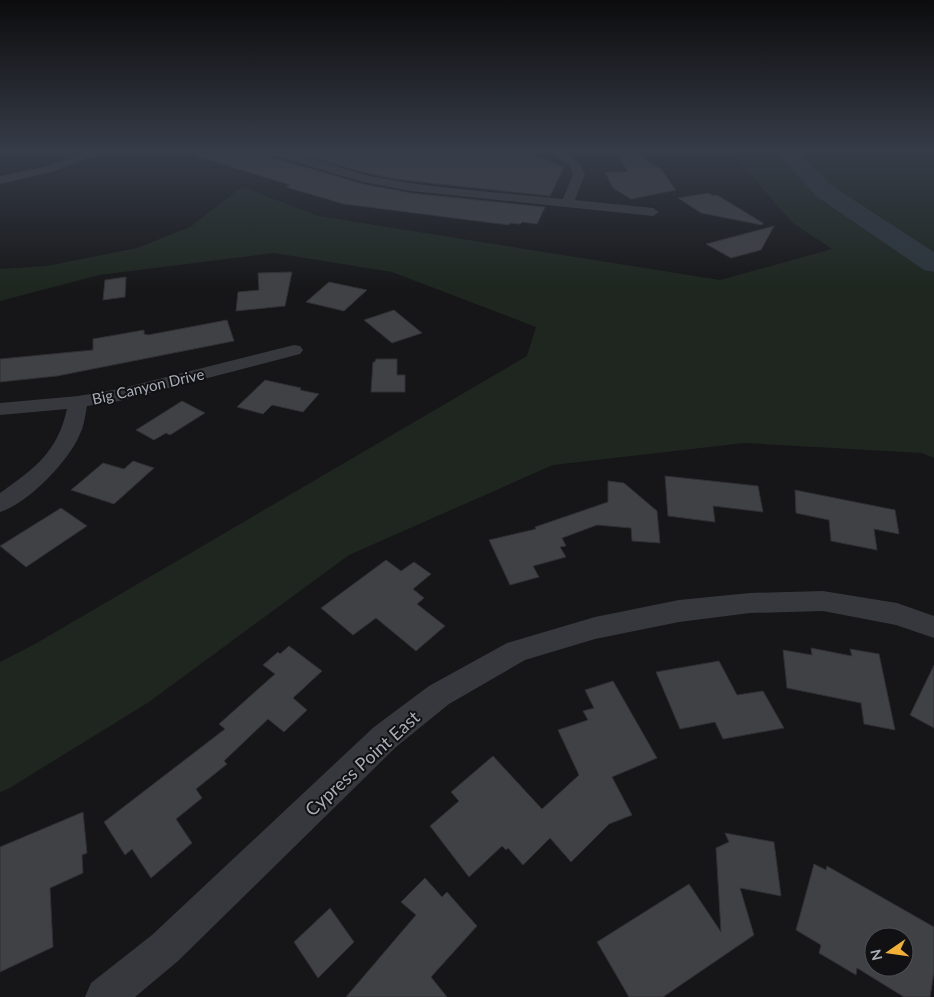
<svg xmlns="http://www.w3.org/2000/svg" width="934" height="997" font-family="Lato,sans-serif">
<style>
.green{fill:#1e261f}
.lines{fill:none;stroke-linecap:round;stroke-linejoin:round}
.river{fill:#2c353c;fill-rule:evenodd}
.building{fill:#404145;stroke:#303034;fill-rule:evenodd}
.lane{fill:#37383d;fill-rule:evenodd}
.street{fill:#37383d;fill-rule:evenodd}
.labels{text-anchor:middle;dominant-baseline:central;stroke-width:4;stroke-linejoin:round;paint-order:stroke}
.street-label{font-size:15px;fill:#a8adb8;stroke:#111113}
.near-street-label{font-size:18px;fill:#a8adb8;stroke:#111113}
</style>
<rect width="100%" height="100%" fill="#161618"/>
<path class="green" d="M730 152H934V458L922 453 744 443 553 465 349 555 149 702 8 789 0 792V662L35 644 527 356 536 327 392 272 274 253 99 275 0 301V269L47 266 137 248 190 227 242 187 318 216 720 280 832 249 794 224Z"/>
<g class="lines">
<path class="river" d="M777 152H798L832 186 934 252V272L924 270 816 196Z"/>
</g>
<g class="building">
<path d="M198 152H265L267 156 363 184 411 193 545 207 537 224 522 222 520 224 510 223 509 225 344 204 286 187 290 185 197 156Z"/>
<path d="M292 152H525L564 167 550 196 394 179 359 171Z"/>
<path d="M616 152H634L661 169 676 190 631 199 613 188 605 172H628Z"/>
<path d="M709 193 713 196 717 195 763 223 762 225 701 213 678 198Z"/>
<path d="M774 226 761 250 731 258 706 244Z"/>
<path d="M292 272 285 306 236 311 238 292 259 290 258 273Z"/>
<path d="M126 277 125 297 103 300 105 280Z"/>
<path d="M329 282 367 290 344 311 306 302Z"/>
<path d="M394 310 422 333 392 343 364 320Z"/>
<path d="M227 320 234 341 57 376 0 382V359L93 350V339L144 330V334L148 335Z"/>
<path d="M376 359H397V375H405V392H371L373 362H375Z"/>
<path d="M265 380 301 388 300 390 319 394 303 412 272 405 263 414 237 407Z"/>
<path d="M182 401 205 413 170 435 166 433 154 440 136 430Z"/>
<path d="M133 461 154 468 114 504 71 490 103 463 124 469Z"/>
<path d="M665 476 758 486 763 512 713 506 715 522 668 516Z"/>
<path d="M608 481 624 483 657 511 660 543 632 541 631 528 597 525 562 538 566 546 560 547 566 557 533 566 539 577 510 585 489 540 536 529 535 527 608 502Z"/>
<path d="M795 490 895 510 899 534 874 529 877 550 831 541 829 520 796 513Z"/>
<path d="M61 508 87 526 26 567 0 546Z"/>
<path d="M386 560 401 571 414 562 431 574 413 589 424 598 417 604 445 626 416 651 376 618 353 635 321 608Z"/>
<path d="M289 646 322 671 293 698 307 710 284 732 268 719 224 761 227 764 196 789 202 798 176 819 192 843 151 878 132 849 125 855 104 822 225 729 219 724 275 674 263 665 278 652 280 654Z"/>
<path d="M811 648 852 656 850 649 879 654 895 730 864 724 861 703 787 688 783 650 812 655Z"/>
<path d="M719 661 737 695 763 691 784 728 723 739 715 722 680 729 656 672Z"/>
<path d="M934 665V728L910 715Z"/>
<path d="M613 681 657 758 612 777 632 815 609 824 571 862 550 838 523 865 508 848 506 850 502 846 469 877 430 826 459 801 451 792 493 756 542 809 579 775 558 730 588 720 583 711 594 708 585 690Z"/>
<path d="M83 812 87 853 82 855 83 873 50 888 53 947 0 972V847Z"/>
<path d="M725 833 774 842 781 896 740 888 754 935 663 997H629L597 942 689 884 721 932 716 848 729 842Z"/>
<path d="M814 864 826 870 827 866 934 927V972L930 997H904L857 968 856 975 819 953 821 945 796 930ZM874 937H904V967H874Z"/>
<path d="M425 878 442 897 447 892 477 926 431 977 447 997H346L416 915 401 902Z"/>
<path d="M330 908 354 942 318 978 294 942Z"/>
</g>
<g class="lines">
<path class="lane" d="M0 152H10L0 156Z"/>
<g class="street">
<path d="M87 152H101L100 154 51 172 0 184V176L44 167Z"/>
<path d="M267 152C295 148 340 170 370 176 433 189 499 192 563 199L573 174 570 166 549 152C566 150 578 158 585 174L575 200 653 208 659 212 653 216 411 191 363 182 268 154Z"/>
<path d="M294 345 300 346 303 350 300 354 119 401 87 406C85 416 84 427 79 436 68 462 27 504 0 512V493C35 468 57 453 67 409L0 415V403L78 396 119 389Z"/>
<path d="M823 591 897 603 934 616V638L896 625 823 611 750 613 679 622 595 639 525 660 449 704 396 747 178 961 135 997H85L91 983 152 935 374 727 429 686 507 643 595 617 679 600 750 593Z"/>
</g>
</g>
<linearGradient id="sky" x2="0" y2="1"><stop stop-color="#0c0c0d"/><stop offset="0.52" stop-color="#363c48"/><stop offset="1" stop-color="#363c48" stop-opacity="0"/></linearGradient>
<rect width="934" height="291" fill="url(#sky)"/>
<g class="labels">
<g class="street-label">
<text transform="translate(148 386) rotate(-13)">Big Canyon Drive</text>
</g>
<g class="near-street-label">
<text transform="translate(362 763) rotate(-42)">Cypress Point East</text>
</g>
</g>
<g transform="translate(889 952) rotate(257)"><circle r="24" fill="#111113" stroke="#4d4f55"/>
<path d="M0-4L9 19L0 12L-9 19Z" fill="#f2b134"/>
<text y="-8" font-size="14" font-weight="bold" text-anchor="middle" fill="#a8adb8">N</text>
</g>
</svg>
